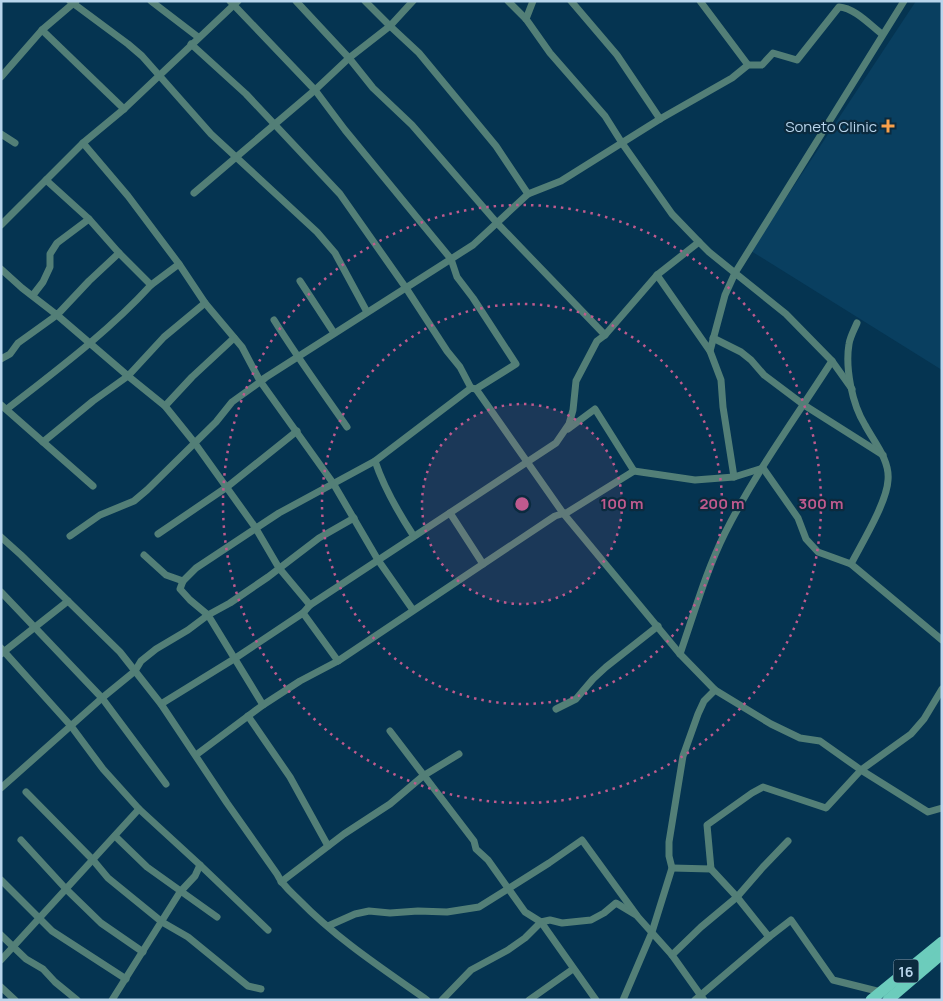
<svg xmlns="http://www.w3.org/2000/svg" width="943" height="1001" font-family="Manrope,sans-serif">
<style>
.built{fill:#093f60}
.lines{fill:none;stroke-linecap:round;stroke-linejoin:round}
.street{stroke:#537f77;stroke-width:7}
.primary{stroke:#6cccbc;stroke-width:11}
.ring{fill:none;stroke:#bf5a8e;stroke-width:2.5;stroke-dasharray:2.5 5}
.poi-dot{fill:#f8a04b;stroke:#0b2a3e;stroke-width:2}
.labels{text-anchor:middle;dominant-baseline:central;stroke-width:4.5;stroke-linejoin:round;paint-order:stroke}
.shield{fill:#0b2a3e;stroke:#85a2b8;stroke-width:1}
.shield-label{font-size:14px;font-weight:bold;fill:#b9d5ec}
.poi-label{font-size:15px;fill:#b9d5ec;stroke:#0b2a3e;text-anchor:end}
.centre{fill:#bf5a8e;stroke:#0b2a3e;stroke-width:2.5}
.ring-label{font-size:15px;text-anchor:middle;font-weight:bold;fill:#bf5a8e;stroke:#0b2a3e;stroke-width:4.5;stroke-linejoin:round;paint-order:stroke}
</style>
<rect width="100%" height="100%" fill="#053451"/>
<path class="built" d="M916 1H942V370L751 251Z"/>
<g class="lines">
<g class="street">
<path d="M70 1 128 44 142 56 211 134 317 232 335 253 367 312"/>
<path d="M151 1 198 37"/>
<path d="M296 1 349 58 373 88 412 125 497 223 605 335"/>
<path d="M365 1 390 26 419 53 496 146 528 194"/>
<path d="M508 1 526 19 550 53 605 116 622 143 672 214 699 242 657 275 710 351 725 295 735 273 786 314 832 361 852 389"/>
<path d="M571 1 617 55 660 119"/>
<path d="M700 1 748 65"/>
<path d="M526 19 533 1"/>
<path d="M42 30 124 109"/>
<path d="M191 44 246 94 340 194 406 288 447 351 460 367 471 388"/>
<path d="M1 77 42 30 76 1"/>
<path d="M1 134 15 143"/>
<path d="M83 143 128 196 179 264 205 303 242 347 260 381 333 483 378 560 413 610"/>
<path d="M46 180 89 219 119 253 151 285 179 264"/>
<path d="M194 193 315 90 349 58 390 26 413 1"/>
<path d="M1 225 83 143 124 109 238 1"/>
<path d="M699 242 709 252 735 273 904 1"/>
<path d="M1 269 22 288 57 315 89 281 119 253"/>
<path d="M300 281 334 333"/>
<path d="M33 295 43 282 50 267V254L57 243 89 219"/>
<path d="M274 320C297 357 322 391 347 427"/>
<path d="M857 323C854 330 850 337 849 344 845 368 852 404 865 425 874 442 890 460 888 480 887 502 862 543 851 564L942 640"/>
<path d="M713 338 741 352 751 360 764 375 804 405 883 455"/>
<path d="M710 351 721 380 723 407 734 477"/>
<path d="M1 359 10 354 18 343 57 315 128 376 164 337 205 303"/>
<path d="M260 381 473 245 528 194 561 181 660 119 732 78 748 65H762L773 53 797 60 839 7C855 8 870 25 882 34"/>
<path d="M476 389 563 513 680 654 715 690 771 724 800 738 820 741 861 770 928 812 942 808"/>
<path d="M1 405 93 486"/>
<path d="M165 406 192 377 234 338"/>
<path d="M7 409C57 370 108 332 151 285"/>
<path d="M568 429 595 409 634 471"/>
<path d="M43 442 93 401 128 376 165 406 194 442 255 527 279 568 310 605"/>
<path d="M375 461C384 488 398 512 413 535"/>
<path d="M450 513 483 564"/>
<path d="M158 534 227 487 297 431"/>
<path d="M70 536 100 515 134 501 147 490 216 422 232 402 264 379"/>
<path d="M1 537 21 555 120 652 135 671 161 704 227 803 277 874C282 885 291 892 299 900 337 939 383 969 427 1000"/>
<path d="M144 555 166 575 183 581"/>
<path d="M1 592 102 698 166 784"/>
<path d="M303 613 338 661"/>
<path d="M1 648 71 726 103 769 139 809 200 865 268 930"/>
<path d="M1 654 68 601"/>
<path d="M680 654C694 614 706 571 725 533 755 473 796 417 832 361"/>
<path d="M161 704 234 659 303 613 310 605 556 443 569 424 573 410 576 381 597 341 605 335 657 275"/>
<path d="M263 705 208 615 230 603 268 577 319 538 354 518"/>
<path d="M556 709 576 699 593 679 606 667 658 626"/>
<path d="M248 716 290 777 328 846"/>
<path d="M390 731 474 841 476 849 488 860 525 912 541 922 550 920 562 923 591 920 604 913 616 903 636 915"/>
<path d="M196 755 263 705 300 681 338 661 555 516 568 512 634 471 695 480 734 477 763 468 798 518 806 539 818 552 851 564"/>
<path d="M1 788 102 698 135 671 141 661 156 649 188 630 208 615 190 600 180 589 183 581 196 568 279 513 375 461 471 388 476 389 516 364 473 298 457 277 451 259 345 130 315 90 230 1"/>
<path d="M26 792 93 860 108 878 162 922 188 937 248 986 261 989"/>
<path d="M115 836 147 867 217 917"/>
<path d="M21 840 66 889 101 923 143 952"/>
<path d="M672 868 711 869 707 825 752 793 763 787 826 808 861 770 911 734 924 719 942 689"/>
<path d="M711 869 737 897 769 937 791 920 833 980 881 992"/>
<path d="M1 880 52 931 126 979"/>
<path d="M281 882 344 834 390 804 423 776 459 754"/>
<path d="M328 926 355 914 369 911 390 913 418 911 447 912 479 907 549 863 582 840 638 917 672 955 704 1000"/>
<path d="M1 935 26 959 43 969 55 982 77 1000"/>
<path d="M672 955 701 927 737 897 763 867 788 841"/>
<path d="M1 960 139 809"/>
<path d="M1 987 15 1000"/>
<path d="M112 1000 180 892 195 876 200 865"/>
<path d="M442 1000 471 970 508 950 525 938 541 922 596 1000"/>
<path d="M529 1000 573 969"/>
<path d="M623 1000 652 932 672 868 669 856V842L683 756 698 714 704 701 715 690"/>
<path d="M695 1000 769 937"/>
</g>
<g class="primary">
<path d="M871 1000 942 942"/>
<path d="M888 1000 942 954"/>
</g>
</g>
<circle cx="522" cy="504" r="100" fill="#bf5a8e" fill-opacity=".12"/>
<g class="ring">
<circle cx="522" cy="504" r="100"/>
<circle cx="522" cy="504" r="200"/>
<circle cx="522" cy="504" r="299"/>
</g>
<path class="poi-dot" d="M885.5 118.5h5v5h5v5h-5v5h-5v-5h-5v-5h5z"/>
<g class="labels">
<rect class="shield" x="893.5" y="959.5" width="25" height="23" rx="4"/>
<g class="shield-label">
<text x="906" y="971">16</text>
</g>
<g class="poi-label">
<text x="877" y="126">Soneto Clinic</text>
</g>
</g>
<circle cx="522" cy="504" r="8" class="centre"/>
<g class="ring-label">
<text x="622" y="509">100 m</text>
<text x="722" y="509">200 m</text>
<text x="821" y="509">300 m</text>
</g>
<rect width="943" height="1001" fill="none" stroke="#b9d5ec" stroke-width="5"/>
</svg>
